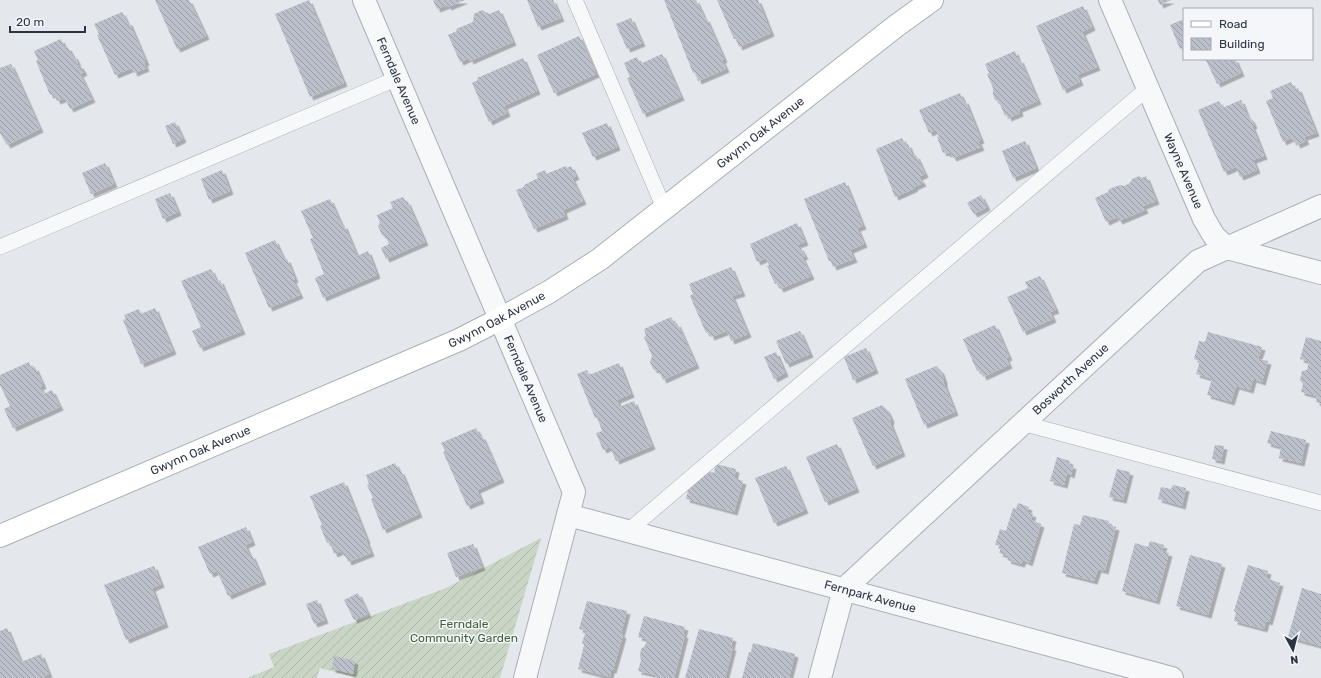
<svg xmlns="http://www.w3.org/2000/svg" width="1321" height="678" font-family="Rubik,sans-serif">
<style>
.garden{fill:url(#garden-furrows)}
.building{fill:url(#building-back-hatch);filter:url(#shadow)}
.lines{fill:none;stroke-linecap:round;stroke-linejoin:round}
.service-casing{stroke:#a9aeb7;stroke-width:16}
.minor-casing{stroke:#a9aeb7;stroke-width:24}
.secondary-casing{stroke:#a9aeb7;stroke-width:24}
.service{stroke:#f7f8fa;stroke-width:15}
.minor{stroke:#f7f8fa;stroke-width:22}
.secondary{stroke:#fff;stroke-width:22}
.labels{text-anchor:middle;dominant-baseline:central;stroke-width:3;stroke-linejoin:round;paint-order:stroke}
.street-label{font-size:12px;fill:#2b3445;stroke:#f4f6f9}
.park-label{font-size:12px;fill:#3f6138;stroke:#f4f6f9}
</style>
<defs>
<pattern id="garden-furrows" width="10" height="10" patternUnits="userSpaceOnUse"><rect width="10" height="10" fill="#c9d6c5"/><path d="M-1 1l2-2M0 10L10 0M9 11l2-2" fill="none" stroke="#adb8ab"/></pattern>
<pattern id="building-back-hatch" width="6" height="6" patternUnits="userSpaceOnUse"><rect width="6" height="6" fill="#bbc0ca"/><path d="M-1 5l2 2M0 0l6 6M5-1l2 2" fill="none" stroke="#989da6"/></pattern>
<filter id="shadow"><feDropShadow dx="3.5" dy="3.5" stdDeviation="0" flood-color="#0004"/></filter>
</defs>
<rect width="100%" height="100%" fill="#e4e7ec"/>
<path class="garden" d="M541 538 500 678H358L320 668 317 678H247L274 667 269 654 446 588Z"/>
<g class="building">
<path d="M155 0H189L206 36 177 49Z"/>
<path d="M309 0 344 83 310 97 275 14Z"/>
<path d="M433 0H465L448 7 447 5 437 9Z"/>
<path d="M527 0H553L561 18 538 27Z"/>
<path d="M664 0H696L705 19 706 18 724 59 722 60 726 69 698 81 695 72 693 73Z"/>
<path d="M717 0H758L771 33 739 47 736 39H734Z"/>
<path d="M1158 0H1171L1160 5Z"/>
<path d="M1083 6 1092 27 1082 32 1097 67 1077 75 1080 82 1063 90 1036 26Z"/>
<path d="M482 10 489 14 499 10 513 42 470 61 469 58 460 62 448 35 457 31 456 29 473 22 474 14Z"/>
<path d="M122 12 127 22H129L146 62 144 63 146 68 134 73 132 68 115 75 97 35 99 34 94 24Z"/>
<path d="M631 18 642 43 627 49 616 24Z"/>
<path d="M1184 19V47L1180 49 1170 25Z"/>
<path d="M579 36 596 74 554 93 537 55Z"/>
<path d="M61 39 65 48 68 47 72 56 74 55 78 63 76 64 77 66 80 65 84 72 80 74 92 99 70 109 65 98 57 101 54 94 50 95 36 61 38 60 34 51Z"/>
<path d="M1015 51 1018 60 1020 59 1038 101 1019 109 1020 113 1008 118 1007 114 1005 116 999 102 995 100 993 94V88L987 74 989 73 985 64Z"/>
<path d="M662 54 681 97 643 114 627 78 630 77 624 63 637 57 640 64Z"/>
<path d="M523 58 537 91 504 106 507 113 489 122 472 83 478 80 477 78Z"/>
<path d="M1208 59H1235L1241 73 1217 84 1206 60Z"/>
<path d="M11 64 40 129 7 145 0 133V68Z"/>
<path d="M1291 82 1294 89 1298 88 1316 133 1304 137 1306 141 1297 145 1295 141 1293 142 1291 138 1283 142 1266 101 1273 98 1270 91Z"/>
<path d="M960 93 963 101 965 100 981 140 978 141 981 147 953 158 950 152 947 154 946 152 943 153 937 137 939 136 936 130 929 133 919 110Z"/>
<path d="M1241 100 1247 115 1251 119 1254 125 1252 126 1264 156 1253 160 1257 170 1240 177 1236 167 1224 172 1198 110 1219 101 1222 108Z"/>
<path d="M175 122 183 139 173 144 165 126Z"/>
<path d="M607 123 617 147 593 157 582 133Z"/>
<path d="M902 138 905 145 908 144 913 157 916 155 925 174 919 177 923 183 914 187 915 188 895 197 876 149Z"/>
<path d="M1025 141 1036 168 1013 178 1002 151Z"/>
<path d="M105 163 114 184 91 194 82 173Z"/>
<path d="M566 166 567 168 571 166 576 176 572 178 583 201 563 210 565 216 534 229 516 190 524 187V185L538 178 536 174 545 170 546 174Z"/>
<path d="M222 170 230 191 209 200 201 179Z"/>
<path d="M1139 176 1142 178 1146 176 1156 201 1143 206 1145 210 1119 221 1117 217 1106 222 1095 198 1108 192 1109 189 1120 185 1124 186 1130 183 1132 179Z"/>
<path d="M845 182 863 226 857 228 864 244 850 250 854 259 833 267 831 261H829L804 199Z"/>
<path d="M170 193 178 212 163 219 155 199Z"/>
<path d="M981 195 987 207 974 214 967 203Z"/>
<path d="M403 197 406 202 407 201 425 242 386 259 381 248 389 244 386 237 382 235 378 226 380 223 377 215 393 208 390 202Z"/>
<path d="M330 199 342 226 344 225 357 256 368 251 377 275 323 298 315 278 324 274 310 239 313 238 301 211Z"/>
<path d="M797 223 805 242 797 245 798 248 800 247 805 256 802 257 811 276 780 289 777 283 775 284 767 266 769 265 766 258 757 262 750 244Z"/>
<path d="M275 240 284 260 287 259 295 279 293 280 300 295 269 308 245 253Z"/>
<path d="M731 267 742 293 732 296 748 334 731 341 727 331 711 337 709 332 706 333 690 296 693 294 689 284Z"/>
<path d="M211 269 217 282 220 280 242 331 200 348 192 331 201 327 181 281Z"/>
<path d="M1040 276 1056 310 1050 312 1053 319 1023 332 1007 297 1028 288 1025 282Z"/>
<path d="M155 308 173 351 141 364 123 320 126 319 124 315 139 309 141 314Z"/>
<path d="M671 317 675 324 677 323 696 365 663 380 659 371 653 369 650 362 652 356 644 337 646 336 644 329Z"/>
<path d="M995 325 1009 357 1006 358 1009 365 983 377 980 370 977 371 963 339Z"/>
<path d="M800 331 810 354 786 364 776 341Z"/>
<path d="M1208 332 1262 347 1258 359 1268 361 1262 382 1253 379 1250 390 1236 386 1231 402 1207 395 1212 379 1196 374 1200 361 1194 359 1199 341 1205 342Z"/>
<path d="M1306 337 1321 341V404L1316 402 1317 396 1301 392 1303 384 1300 380 1302 371 1307 370 1309 361 1300 359Z"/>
<path d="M866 348 875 370 853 380 844 357Z"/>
<path d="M776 352 785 373 774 379 764 357Z"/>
<path d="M29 362 31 368 35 367 43 385 40 387 44 394 52 390 60 407 13 428 4 409 10 406 0 385V375Z"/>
<path d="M619 363 631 394 617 400 619 407 634 401 652 446 616 461 610 447 603 450 596 433 602 431 597 417 595 418 577 374 587 370 589 375Z"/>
<path d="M936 366 941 371 944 380V384L955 412 924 425 905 379Z"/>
<path d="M882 405 887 410 891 419 890 423 902 453 873 466 852 418Z"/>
<path d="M476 428 480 436H482L501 479 477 490 481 500 467 506 443 452 445 451 441 443Z"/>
<path d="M1271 431 1306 440 1301 463 1279 458 1281 447 1267 443Z"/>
<path d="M837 444 856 489 825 502 806 457Z"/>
<path d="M1215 445 1224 446 1221 461 1212 459Z"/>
<path d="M1057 457 1070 461 1069 464 1073 466 1071 475 1067 473 1064 485 1050 481Z"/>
<path d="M395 463 399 471H401L419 514 383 530 371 499 373 498 367 485 369 484 366 475Z"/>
<path d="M716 464 736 469 734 478 743 481 734 512 686 499 690 482 704 470 714 473Z"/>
<path d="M786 466 805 510 774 523 755 478Z"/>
<path d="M1117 469 1130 472 1123 500 1109 497Z"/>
<path d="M344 482 367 540H366L371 553 348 562 346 556H344L341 551 334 554 330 542 327 543 320 526 322 525 310 496Z"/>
<path d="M1173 485 1186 488 1182 506 1158 499 1161 487 1171 489Z"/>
<path d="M1018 503 1029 507 1027 512 1033 514 1031 520 1041 524 1029 563 1023 560 1021 564 1007 560 1009 556 999 553 1002 546 995 545 1000 529 1006 531 1013 508 1016 509Z"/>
<path d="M1083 515 1109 521 1108 525 1116 527 1105 571 1098 569 1094 581 1062 573 1074 524 1080 525Z"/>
<path d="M246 527 252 542 245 545 250 556 252 555 263 581 228 596 217 571 210 574 198 547Z"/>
<path d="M1150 541 1164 545 1162 551 1169 553 1156 601 1122 591 1135 543 1148 547Z"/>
<path d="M473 544 482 567 456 577 447 553Z"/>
<path d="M1190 555 1222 564 1208 615 1176 606Z"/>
<path d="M1248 565 1268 571 1266 578 1280 583 1269 622 1266 621 1264 629 1234 621 1236 612 1234 611Z"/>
<path d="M154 566 161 584 152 588 165 624 126 640 104 585Z"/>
<path d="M1302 588 1321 594V646L1288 637Z"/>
<path d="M358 593 368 614 354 620 344 600Z"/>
<path d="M317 600 325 620 314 624 306 604Z"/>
<path d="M587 601 627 611 621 634 623 635 613 670H611L610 677 578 669 584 645 582 642 585 634 588 631 579 629Z"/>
<path d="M644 616 685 627 683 634 685 635 674 678H655L656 675 638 671 641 660 640 656 641 649 645 646 647 639 638 637Z"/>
<path d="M7 628 21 662 41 654 49 674 44 676 45 678H19L18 676 14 678H0V631Z"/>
<path d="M699 629 733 638 731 647H733L725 678H685Z"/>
<path d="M753 643 795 654 789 678H742L749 652H751Z"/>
<path d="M334 656 355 661 353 674 332 669Z"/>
</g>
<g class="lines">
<defs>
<g id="service">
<path d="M575 0 664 208"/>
<path d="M0 247 398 78"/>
<path d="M1022 423 1321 503"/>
<path d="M628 531 1148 88"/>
</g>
<g id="minor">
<path id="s1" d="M364 0 574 492 525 678"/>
<path id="s2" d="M1110 0 1204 219 1214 236 1227 248 1321 273"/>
<path id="s3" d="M568 515 1172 678"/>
<path id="s4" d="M820 678 844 589 1198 261 1321 206"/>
</g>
<g id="secondary">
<path id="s5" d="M0 536 459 340 500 319 549 292 600 259 896 26 932 0"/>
</g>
</defs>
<use href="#service" class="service-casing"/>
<use href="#minor" class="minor-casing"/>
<use href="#secondary" class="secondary-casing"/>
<use href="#service" class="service"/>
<use href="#minor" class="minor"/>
<use href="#secondary" class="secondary"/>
</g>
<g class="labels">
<g class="street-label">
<text stroke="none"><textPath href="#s1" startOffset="88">Ferndale Avenue</textPath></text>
<text stroke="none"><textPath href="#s5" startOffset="866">Gwynn Oak Avenue</textPath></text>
<text stroke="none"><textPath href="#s2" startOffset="186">Wayne Avenue</textPath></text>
<text stroke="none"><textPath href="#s5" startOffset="542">Gwynn Oak Avenue</textPath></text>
<text stroke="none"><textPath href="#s1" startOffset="412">Ferndale Avenue</textPath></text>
<text stroke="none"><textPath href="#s4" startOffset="401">Bosworth Avenue</textPath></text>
<text stroke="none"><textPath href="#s5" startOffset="218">Gwynn Oak Avenue</textPath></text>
<text stroke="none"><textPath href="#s3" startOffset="313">Fernpark Avenue</textPath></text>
</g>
<g class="park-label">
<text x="464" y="624">Ferndale<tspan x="464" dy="14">Community Garden</tspan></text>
</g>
</g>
<rect x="1183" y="8" width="130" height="52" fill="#f4f6f9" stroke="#a4a8b1"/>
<rect x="1191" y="21" width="20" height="6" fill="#ffffff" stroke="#a4a8b1"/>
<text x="1219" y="28" font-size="12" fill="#2b3445">Road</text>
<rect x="1191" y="38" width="20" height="12" fill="url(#building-back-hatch)" stroke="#a4a8b1"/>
<text x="1219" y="48" font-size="12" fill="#2b3445">Building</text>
<g transform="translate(1293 650) rotate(173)" stroke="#f4f6f9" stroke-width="3" paint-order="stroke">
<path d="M0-3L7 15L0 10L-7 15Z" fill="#2b3445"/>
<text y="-6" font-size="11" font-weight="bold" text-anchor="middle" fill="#2b3445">N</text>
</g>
<path d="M10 26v6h75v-6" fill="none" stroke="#2b3445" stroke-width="2"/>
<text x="16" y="26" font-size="12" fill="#2b3445" stroke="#f4f6f9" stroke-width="3" paint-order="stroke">20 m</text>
</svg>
